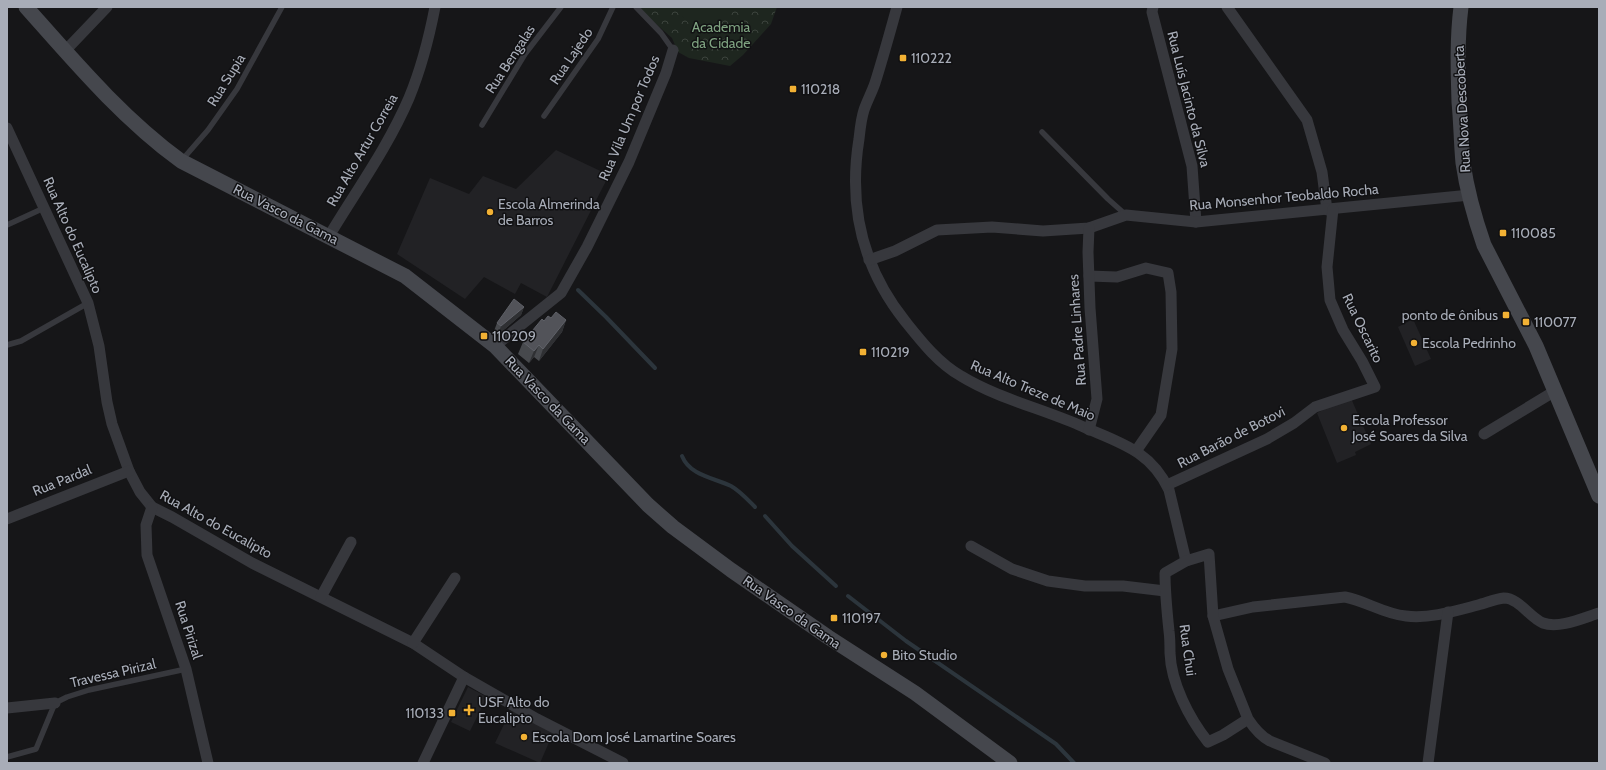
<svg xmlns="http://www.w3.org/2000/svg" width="1606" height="770" font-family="Cabin,sans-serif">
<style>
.built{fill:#222225}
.forest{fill:url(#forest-crowns)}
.pitch{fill:#1e261f}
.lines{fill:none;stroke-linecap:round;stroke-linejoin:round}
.stream{stroke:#2c353c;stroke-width:4}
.service{stroke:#37383d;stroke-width:5.5}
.minor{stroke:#37383d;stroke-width:11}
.secondary{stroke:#45474d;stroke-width:15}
.wall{fill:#47494d}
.shaded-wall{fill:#2f3033}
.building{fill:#525359;stroke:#5f6168}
.poi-dot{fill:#f2b134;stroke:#111113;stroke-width:1.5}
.labels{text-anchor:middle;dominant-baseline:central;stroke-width:3;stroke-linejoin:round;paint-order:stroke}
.park-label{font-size:14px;fill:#7fa381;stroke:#111113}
.street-label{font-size:14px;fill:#a8adb8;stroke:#111113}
.poi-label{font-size:14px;fill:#a8adb8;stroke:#111113;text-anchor:start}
</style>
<defs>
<pattern id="forest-crowns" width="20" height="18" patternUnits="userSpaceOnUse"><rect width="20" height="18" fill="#1e261f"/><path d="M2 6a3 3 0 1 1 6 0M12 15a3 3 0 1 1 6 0" fill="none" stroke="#3c433d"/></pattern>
</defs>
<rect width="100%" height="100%" fill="#161618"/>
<g class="built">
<path d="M556 150 609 175 547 297 521 283 515 294 484 277 465 299 397 254 430 178 469 194 483 176 516 189Z"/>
<path d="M1413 319 1431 359 1415 366 1398 327Z"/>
<path d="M1350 396 1371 444 1355 452 1356 455 1337 463 1317 413Z"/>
<path d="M468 687 487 697 470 731 451 722Z"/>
<path d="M511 710 554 731 540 763 495 743Z"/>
</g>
<path class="forest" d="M637 7H777L771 24 743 55 730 66 689 58 678 52 672 38Z"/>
<path class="pitch" d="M674 7H735L701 37Z"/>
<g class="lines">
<g class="stream">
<path d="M578 290 606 317 655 368"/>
<path d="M682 456C690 476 715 478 731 486 740 491 748 500 755 507"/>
<path d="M765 516 792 546 836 586"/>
<path d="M848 596 906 641 1056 744 1074 763"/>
</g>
<g class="service">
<path d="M636 7 661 33 673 50"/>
<path d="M544 116 598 39 613 7"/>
<path d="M482 125 525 54 561 7"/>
<path d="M1042 132 1108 199 1126 215"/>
<path d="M182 160 208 130 237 89 282 7"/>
<path d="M7 225 44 208"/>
<path d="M7 345 21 341 88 303"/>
<path d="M7 757 36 749 55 703 67 697 89 690 186 669"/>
</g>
<g class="minor">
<path d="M897 7C890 32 883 58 875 83 872 92 867 101 864 110 861 119 860 130 859 139 848 207 862 267 905 321 921 341 938 363 961 376 997 398 1040 408 1079 425 1117 442 1150 449 1169 490L1186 561"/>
<path d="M1153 7 1152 12 1192 166 1196 222"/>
<path d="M1227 7 1307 120 1322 172 1327 210"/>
<path d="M65 51 107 7"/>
<path d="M7 128 88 303 99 346 107 402 112 424 129 471 140 492 152 507 172 517 252 563 413 643 464 677 537 719 623 763"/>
<path d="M329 236C356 191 388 147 409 98 421 69 429 38 435 7"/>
<path d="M869 260 895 251 937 230 992 227 1043 231 1089 228 1126 215 1196 222 1470 195"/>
<path d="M1089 276 1117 277 1146 268 1168 273 1171 292 1172 349 1161 415 1136 451"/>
<path d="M495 346 561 293 587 247 629 162 666 73 673 50"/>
<path d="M1089 430 1097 399 1090 308 1088 252 1089 228"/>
<path d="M1484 434 1555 391"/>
<path d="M1167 485 1267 439 1294 423 1315 407 1375 387 1362 361 1343 330 1330 300 1327 267 1333 209"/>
<path d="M152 507 146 525 147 555 186 669 208 763"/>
<path d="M7 519 129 471"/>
<path d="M971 546 1012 569 1048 581 1085 586H1123L1165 591"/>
<path d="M321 597 351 542"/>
<path d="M1213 616 1253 607 1345 597C1366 601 1384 614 1406 616 1429 619 1455 611 1478 605 1486 603 1495 599 1504 598 1519 598 1530 618 1543 623 1559 629 1583 618 1599 613"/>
<path d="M413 643 455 578"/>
<path d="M7 708 55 703"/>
<path d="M1248 719 1223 735 1208 742C1189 718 1171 683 1170 653 1170 645 1170 638 1169 631 1167 612 1165 592 1165 573L1186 561 1209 554 1213 616 1228 669 1248 719C1254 728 1260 736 1270 741L1325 763"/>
<path d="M423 763 464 677"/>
<path d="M1428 763 1448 612"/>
</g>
<g class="secondary">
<path d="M26 7C74 61 122 118 181 161L405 276 495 346 648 505 673 527 731 570 828 637 915 693 1010 763"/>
<path d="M1461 7C1457 39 1458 70 1459 102 1461 122 1461 142 1463 163 1467 191 1475 219 1484 245L1536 346 1599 496"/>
</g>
</g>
<g class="wall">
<path d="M524 307 521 315 498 335 494 331 497 323Z"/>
<path d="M551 318 566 320 562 332 539 361 534 357 529 363 518 354 523 342Z"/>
</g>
<g class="shaded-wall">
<path d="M524 307 521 315 498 335 501 326Z"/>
<path d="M566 320 562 332 539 361 543 349Z"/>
<path d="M539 345 534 357 529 363 534 351Z"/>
</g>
<g class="building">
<path d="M514 299 524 307 501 326 497 323Z"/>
<path d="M556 312 566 320 543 349 539 345 534 351 523 342 542 319 544 321 548 316 551 318Z"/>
</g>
<g class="poi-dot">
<rect x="899" y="54" width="8" height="8" rx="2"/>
<rect x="789" y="85" width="8" height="8" rx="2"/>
<circle cx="490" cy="212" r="4"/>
<rect x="1499" y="229" width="8" height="8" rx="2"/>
<rect x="1502" y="311" width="8" height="8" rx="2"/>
<rect x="1522" y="318" width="8" height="8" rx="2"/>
<rect x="480" y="332" width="8" height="8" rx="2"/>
<circle cx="1414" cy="343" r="4"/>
<rect x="859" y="348" width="8" height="8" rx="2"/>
<circle cx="1344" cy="428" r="4"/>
<rect x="830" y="614" width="8" height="8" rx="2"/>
<circle cx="884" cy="655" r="4"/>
<path d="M467 704h4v4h4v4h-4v4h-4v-4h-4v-4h4z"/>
<rect x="448" y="709" width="8" height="8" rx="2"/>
<circle cx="524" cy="737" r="4"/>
</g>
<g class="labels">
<g class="park-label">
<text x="721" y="27">Academia<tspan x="721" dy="16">da Cidade</tspan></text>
</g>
<g class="street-label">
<text transform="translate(571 56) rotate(-56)">Rua Lajedo</text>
<text transform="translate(510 59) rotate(-57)">Rua Bengalas</text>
<text transform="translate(226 80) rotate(-58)">Rua Supia</text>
<text transform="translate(1189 99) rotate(76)">Rua Luís Jacinto da Silva</text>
<text transform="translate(1462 109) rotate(-93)">Rua Nova Descoberta</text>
<text transform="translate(629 118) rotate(-67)">Rua Vila Um por Todos</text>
<text transform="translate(362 150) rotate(-60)">Rua Alto Artur Correia</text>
<text transform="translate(1284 197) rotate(-5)">Rua Monsenhor Teobaldo Rocha</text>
<text transform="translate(286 214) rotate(27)">Rua Vasco da Gama</text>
<text transform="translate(73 235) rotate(66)">Rua Alto do Eucalipto</text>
<text transform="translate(1363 328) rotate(64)">Rua Oscarito</text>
<text transform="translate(1077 330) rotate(-94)">Rua Padre Linhares</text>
<text transform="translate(1033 390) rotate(23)">Rua Alto Treze de Maio</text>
<text transform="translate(548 400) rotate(46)">Rua Vasco da Gama</text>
<text transform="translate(1231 437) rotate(-27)">Rua Barão de Botovi</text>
<text transform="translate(62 480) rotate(-22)">Rua Pardal</text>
<text transform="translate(216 524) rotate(29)">Rua Alto do Eucalipto</text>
<text transform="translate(792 612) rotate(35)">Rua Vasco da Gama</text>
<text transform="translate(189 630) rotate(72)">Rua Pirizal</text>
<text transform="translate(1188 650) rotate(82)">Rua Chui</text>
<text transform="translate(113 673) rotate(-13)">Travessa Pirizal</text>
</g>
<g class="poi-label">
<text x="911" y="58">110222</text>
<text x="801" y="89">110218</text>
<text x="498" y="204">Escola Almerinda<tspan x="498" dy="16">de Barros</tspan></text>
<text x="1511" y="233">110085</text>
<text x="1498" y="315" text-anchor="end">ponto de ônibus</text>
<text x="1534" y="322">110077</text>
<text x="492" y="336">110209</text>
<text x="1422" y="343">Escola Pedrinho</text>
<text x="871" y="352">110219</text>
<text x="1352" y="420">Escola Professor<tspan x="1352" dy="16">José Soares da Silva</tspan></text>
<text x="842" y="618">110197</text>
<text x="892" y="655">Bito Studio</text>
<text x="478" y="702">USF Alto do<tspan x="478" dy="16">Eucalipto</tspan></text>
<text x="444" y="713" text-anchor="end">110133</text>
<text x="532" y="737">Escola Dom José Lamartine Soares</text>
</g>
</g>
<rect width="1606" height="770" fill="none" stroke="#a8adb8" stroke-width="16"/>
</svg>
